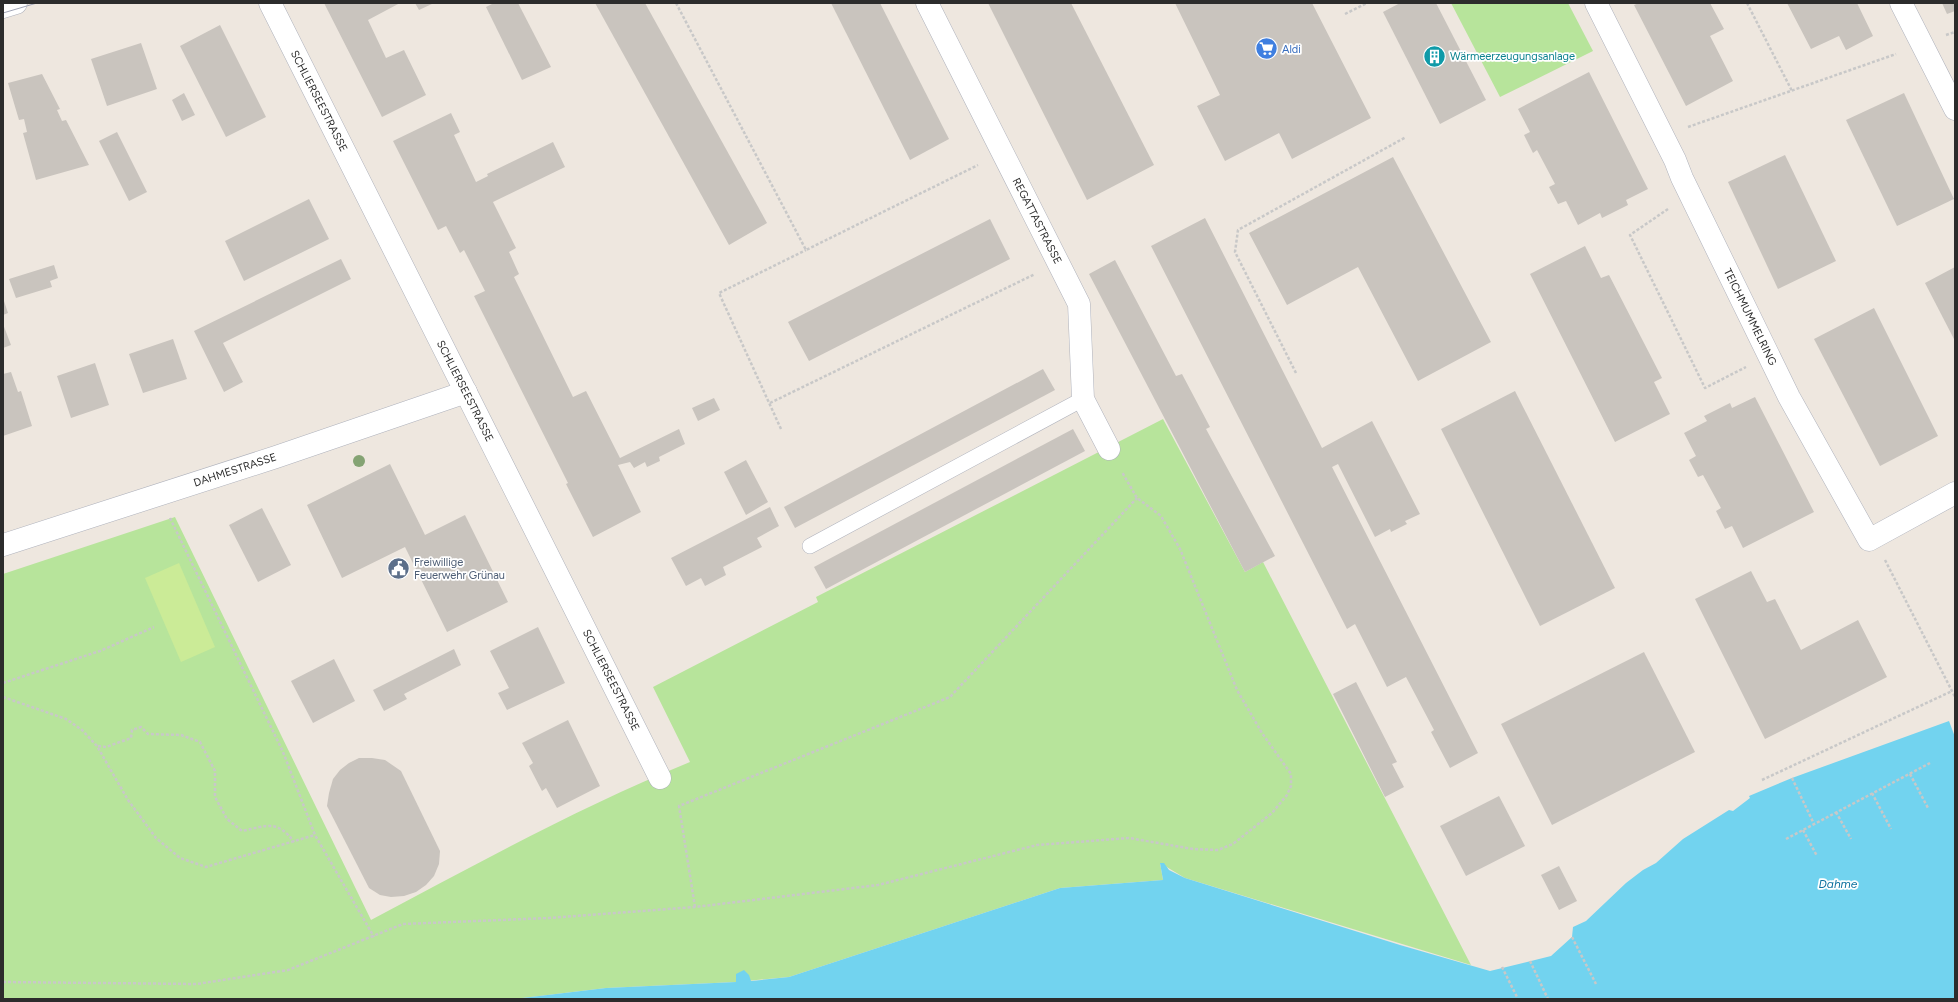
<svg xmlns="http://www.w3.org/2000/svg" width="1958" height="1002" font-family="Figtree,sans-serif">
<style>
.green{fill:#b7e49b}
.pitch{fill:#cbeb97}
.water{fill:#72d3ef}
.building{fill:#c9c4be}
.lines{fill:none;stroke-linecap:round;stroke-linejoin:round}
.service-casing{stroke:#afb2bc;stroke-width:16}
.minor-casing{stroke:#afb2bc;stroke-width:23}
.secondary-casing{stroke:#afb2bc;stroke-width:23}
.path{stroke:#c8c8c8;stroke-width:2.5;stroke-dasharray:3 2;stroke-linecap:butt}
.service{stroke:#fff;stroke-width:15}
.minor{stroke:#fff;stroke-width:22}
.secondary{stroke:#fff;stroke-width:22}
.tram{stroke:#a1a5b6;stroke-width:1}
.tree{fill:#84a373}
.labels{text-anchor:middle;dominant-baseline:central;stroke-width:3.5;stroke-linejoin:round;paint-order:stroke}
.shop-label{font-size:11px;fill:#366cbe;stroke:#fff;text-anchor:start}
.culture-label{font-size:11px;fill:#0d838f;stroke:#fff;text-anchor:start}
.street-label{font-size:11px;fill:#2c2c2c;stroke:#fff}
.service-label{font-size:11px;fill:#4e5e75;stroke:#fff;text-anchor:start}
.water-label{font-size:12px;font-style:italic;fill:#0d729f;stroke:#fff}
</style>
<rect width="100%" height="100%" fill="#eee7df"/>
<g class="green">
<path d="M1451 3H1568L1593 51 1500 97Z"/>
<path d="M1163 419 1245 572 1263 562 1471 965 1185 878 1160 863 1163 880 1060 888 789 977 736 982 606 988 514 999H3V574L175 517 371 920C476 864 580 807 690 762L653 687 818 602 816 597Z"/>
</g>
<path class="pitch" d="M179 563 215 647 181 662 145 578Z"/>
<path class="water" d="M1949 721 1955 737V999H514L606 988 736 982V974L744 970 749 975 751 981 789 977 1060 888 1163 880 1160 863H1164L1169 870 1185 878 1400 945 1490 971 1551 956 1572 937 1573 927 1586 921 1626 883 1643 870 1656 863 1683 839 1729 810 1733 811 1750 798 1749 796 1792 778Z"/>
<g class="building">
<path d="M324 3H400L368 20 386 58 404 50 426 95 382 117Z"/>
<path d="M415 3H434L419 10Z"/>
<path d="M494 3H518L551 67 522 80 486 7Z"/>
<path d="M595 3H645L767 223 729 245Z"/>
<path d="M831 3H880L949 139 910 160Z"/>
<path d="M988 3H1071L1154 165 1087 200Z"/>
<path d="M1175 3H1312L1371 118 1292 159 1279 133 1225 161 1197 106 1220 95Z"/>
<path d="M1400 3H1436L1486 100 1440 124 1383 12Z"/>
<path d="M1639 3H1710L1724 29 1710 36 1733 81 1686 106 1634 5Z"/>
<path d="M1787 3H1857L1873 36 1846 50 1839 36 1811 49Z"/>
<path d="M1942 3H1955V11L1947 14Z"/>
<path d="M220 25 266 117 226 137 180 46Z"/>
<path d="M141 43 157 89 107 106 91 59Z"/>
<path d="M1589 72 1648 189 1626 200 1628 205 1602 218 1600 213 1578 225 1566 201 1558 204 1549 187 1555 184 1537 150 1533 153 1524 135 1530 132 1518 109Z"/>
<path d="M42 74 60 109 57 110 62 121 66 120 89 165 36 180 23 133 27 132 24 119 19 120 8 83Z"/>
<path d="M184 93 195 115 182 121 172 100Z"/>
<path d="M1904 93 1954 199 1897 226 1846 120Z"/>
<path d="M451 113 460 132 454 135 476 182 488 176 487 174 553 142 565 167 493 202 516 248 509 252 519 274 514 277 573 397 586 391 620 458 679 429 685 444 659 457 660 461 647 467 645 462 634 468 630 462 618 465 641 512 593 537 566 484 568 483 474 296 485 291 464 250 460 253 446 226 438 230 393 141Z"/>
<path d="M117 132 147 192 129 201 99 141Z"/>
<path d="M1785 155 1836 261 1778 289 1728 182Z"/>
<path d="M1393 157 1491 342 1418 381 1358 267 1287 305 1249 233Z"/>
<path d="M309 199 329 239 244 281 225 241Z"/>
<path d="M1205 218 1322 448 1372 421 1420 514 1405 521 1407 524 1391 532 1390 529 1375 537 1338 464 1332 467 1478 753 1450 768 1431 732 1434 730 1406 677 1387 687 1355 624 1347 629 1151 246Z"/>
<path d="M990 219 1010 259 809 361 788 322Z"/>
<path d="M1585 246 1601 278 1609 275 1662 378 1654 382 1670 414 1615 442 1530 274Z"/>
<path d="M341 259 351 279 223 343 243 382 224 392 194 331Z"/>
<path d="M1115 260 1176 376 1182 374 1210 427 1206 429 1275 556 1245 572 1089 274Z"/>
<path d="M54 265 58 278 50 281 52 287 16 298 9 279Z"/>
<path d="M1955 267V341L1925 283Z"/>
<path d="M3 298 8 313 3 315Z"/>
<path d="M1874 308 1938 436 1880 466 1814 339Z"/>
<path d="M3 324 11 345 3 348Z"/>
<path d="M173 339 187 379 143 393 129 354Z"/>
<path d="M95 363 109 405 71 418 57 376Z"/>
<path d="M1043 369 1055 390 795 528 784 507Z"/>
<path d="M11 372 18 392 21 391 32 426 3 436V374Z"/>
<path d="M1515 391 1615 588 1540 626 1441 429Z"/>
<path d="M1755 397 1814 512 1743 548 1732 526 1725 529 1716 511 1721 508 1703 475 1698 477 1689 460 1696 456 1684 433 1707 421 1704 416 1730 403 1732 408Z"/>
<path d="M714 398 720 410 698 421 692 408Z"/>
<path d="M1073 429 1085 451 826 589 814 567Z"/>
<path d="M746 460 768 502 746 515 724 472Z"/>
<path d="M390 464 425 535 465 515 508 602 447 632 405 547 342 578 307 505Z"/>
<path d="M770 507 779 526 757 538 762 547 723 567 726 575 705 586 701 578 686 586 671 558Z"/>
<path d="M262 508 291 565 258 582 229 525Z"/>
<path d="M1751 571 1767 602 1775 599 1801 650 1858 620 1887 677 1765 739 1695 599Z"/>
<path d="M538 627 565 683 507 710 498 693 509 688 490 651Z"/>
<path d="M454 649 461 665 404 694 407 699 384 711 373 690Z"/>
<path d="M1644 652 1695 752 1552 825 1501 724Z"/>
<path d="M334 659 355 701 313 723 291 681Z"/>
<path d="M1356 682 1397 762 1392 764 1404 787 1385 797 1333 694Z"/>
<path d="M568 720 600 786 557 808 546 788 542 791 529 766 533 763 522 743Z"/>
<path d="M359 758H372L385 760 401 771 440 851 439 864 434 876 426 885 416 892 404 896 391 897 380 895 369 888 327 806 329 793 333 779 340 770 349 763Z"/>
<path d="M1499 796 1525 846 1466 876 1440 826Z"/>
<path d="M1559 866 1577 901 1559 910 1541 875Z"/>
</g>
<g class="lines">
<defs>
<path id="service" d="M810 546 1083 399"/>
<g id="minor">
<path d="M270 3 660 778"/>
<path d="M927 3 1079 304 1083 399 1109 449"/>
<path d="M1596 3 1675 160 1682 178 1789 397 1869 540 1955 493"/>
<path d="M1901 3 1955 109"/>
<path d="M3 545 276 457 466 392"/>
</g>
<path id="secondary" d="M3 7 16 3"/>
</defs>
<use href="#service" class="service-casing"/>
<use href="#minor" class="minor-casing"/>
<use href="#secondary" class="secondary-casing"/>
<g class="path">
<path d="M676 3 806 250 978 165"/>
<path d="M1747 3 1792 91"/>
<path d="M1345 14 1367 3"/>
<path d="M1946 35 1955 32"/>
<path d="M1688 127 1896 54"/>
<path d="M1668 209 1630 235 1705 388 1746 367"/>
<path d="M1296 373 1235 252 1238 230 1406 137"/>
<path d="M770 403 1035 274"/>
<path d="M781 429 719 293 806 250"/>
<path d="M170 518 283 752 315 835 374 937"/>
<path d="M1885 560 1955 697"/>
<path d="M3 683 100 651 154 627"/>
<path d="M3 697 66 719 82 730 97 746 128 800 156 838 180 858 206 867 315 835"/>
<path d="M98 746 106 747 131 738 132 730 141 727 148 734 181 735 200 742 215 771V797L227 819 242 831C266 826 277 819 294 842"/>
<path d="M1910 774 1928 808"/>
<path d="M1792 778 1814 824"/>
<path d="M1762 780 1952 691"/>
<path d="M1872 793 1891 829"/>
<path d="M1836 812 1851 839"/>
<path d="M1803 830 1817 856"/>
<path d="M1786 839 1930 763"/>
<path d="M695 907 679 806 950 697 1137 498"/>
<path d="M1572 937 1596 984"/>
<path d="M1530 961 1548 999"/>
<path d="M1502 967 1518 999"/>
<path d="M3 982 197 984 288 970 403 924 549 918 695 907 878 885 1037 845 1129 838 1193 849 1218 850 1233 844 1272 813 1287 795 1291 786V774L1262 733 1237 690 1180 549 1161 516 1137 498 1122 472"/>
</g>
<use href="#service" class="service"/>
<use href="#minor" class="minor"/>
<use href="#secondary" class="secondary"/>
<path class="tram" d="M3 13 37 3"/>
</g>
<circle class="tree" cx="359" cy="461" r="6"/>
<defs>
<symbol id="supermarket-disc" viewBox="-11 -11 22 22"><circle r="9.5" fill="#3f7fe0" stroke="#fff"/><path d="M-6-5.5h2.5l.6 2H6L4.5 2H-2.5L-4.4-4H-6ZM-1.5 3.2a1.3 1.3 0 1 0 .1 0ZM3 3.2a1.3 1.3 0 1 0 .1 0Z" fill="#fff"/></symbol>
<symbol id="building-disc" viewBox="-11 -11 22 22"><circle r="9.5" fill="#0f9aa8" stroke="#fff"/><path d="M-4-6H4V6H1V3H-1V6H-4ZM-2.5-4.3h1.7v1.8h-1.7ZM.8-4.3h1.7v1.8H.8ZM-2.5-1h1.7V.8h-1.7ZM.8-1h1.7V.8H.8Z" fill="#fff"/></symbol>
<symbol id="civic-disc" viewBox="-11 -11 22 22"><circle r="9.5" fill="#5c6f8a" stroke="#fff"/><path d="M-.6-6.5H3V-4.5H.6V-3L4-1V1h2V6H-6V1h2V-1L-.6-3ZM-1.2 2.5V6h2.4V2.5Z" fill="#fff"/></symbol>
</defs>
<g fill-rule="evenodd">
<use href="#supermarket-disc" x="1254" y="36" width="25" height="25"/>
<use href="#building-disc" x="1422" y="44" width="25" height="25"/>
<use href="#civic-disc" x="386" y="556" width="25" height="25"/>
</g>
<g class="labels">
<g class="shop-label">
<text x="1282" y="49">Aldi</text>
</g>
<g class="culture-label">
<text x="1450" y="56">Wärmeerzeugungsanlage</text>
</g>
<g class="street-label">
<text transform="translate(319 101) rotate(63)">SCHLIERSEESTRASSE</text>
<text transform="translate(1037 221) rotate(63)">REGATTASTRASSE</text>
<text transform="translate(1750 317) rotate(64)">TEICHMUMMELRING</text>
<text transform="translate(465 391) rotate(63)">SCHLIERSEESTRASSE</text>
<text transform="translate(235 470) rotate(-18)">DAHMESTRASSE</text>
<text transform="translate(611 680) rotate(63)">SCHLIERSEESTRASSE</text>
</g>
<g class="service-label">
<text x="414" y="562">Freiwillige<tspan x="414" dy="13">Feuerwehr Grünau</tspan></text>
</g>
<g class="water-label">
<text x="1838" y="884">Dahme</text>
</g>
</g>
<rect width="1958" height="1002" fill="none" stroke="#2c2c2c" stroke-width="8"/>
</svg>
